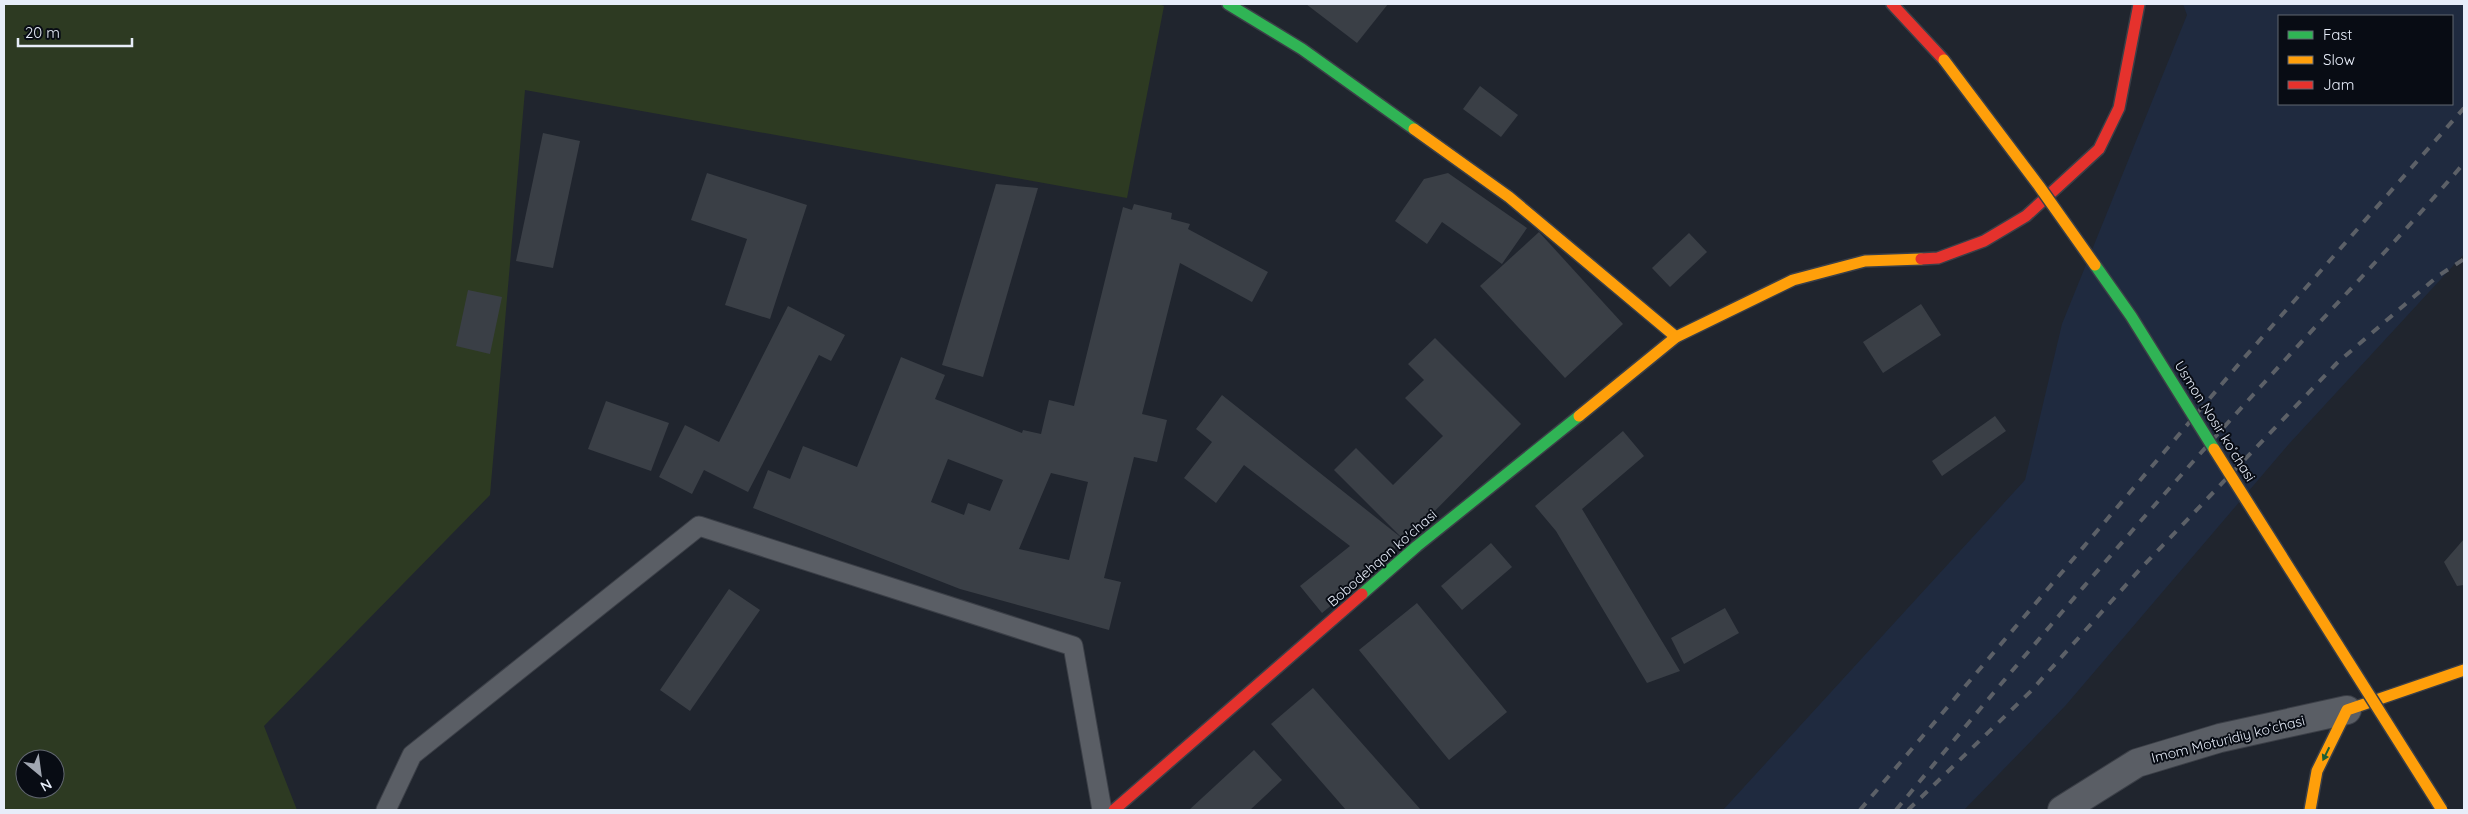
<svg xmlns="http://www.w3.org/2000/svg" width="2468" height="814" font-family="Quicksand,sans-serif">
<style>
.built{fill:#1f2a3f;fill-rule:evenodd}
.green{fill:#2d3a22;fill-rule:evenodd}
.building{fill:#3a3f46;fill-rule:evenodd}
.lines{fill:none;stroke-linecap:round;stroke-linejoin:round}
.lane-casing{stroke:#3b3f47;stroke-width:21}
.street-casing{stroke:#3b3f47;stroke-width:30}
.fast-casing{stroke:#3b3f47;stroke-width:14}
.slow-casing{stroke:#3b3f47;stroke-width:14}
.jam-casing{stroke:#3b3f47;stroke-width:14}
.lane{stroke:#5a5e65;stroke-width:19}
.street{stroke:#5a5e65;stroke-width:28}
.fast{stroke:#30b455;stroke-width:11}
.slow{stroke:#ff9f0a;stroke-width:11}
.jam{stroke:#e5322d;stroke-width:11}
.rail{stroke:#5c6067;stroke-width:4;stroke-dasharray:9 9;stroke-linecap:butt}
.fast-bridge-casing{stroke:#3b3f47;stroke-width:14;stroke-linecap:butt}
.slow-bridge-casing{stroke:#3b3f47;stroke-width:14;stroke-linecap:butt}
.fast-bridge{stroke:#30b455;stroke-width:11}
.slow-bridge{stroke:#ff9f0a;stroke-width:11}
.oneway{fill:#1c6034}
.labels{text-anchor:middle;dominant-baseline:central;stroke-width:4;stroke-linejoin:round;paint-order:stroke}
.street-label{font-size:14px;fill:#e7edf9;stroke:#080c14}
</style>
<rect width="100%" height="100%" fill="#20252e"/>
<path class="built" d="M2183 4H2464V254L2288 445 2066 705 1964 810H1723L2025 480 2062 324 2187 15ZM2279 16H2452V104H2279Z"/>
<path class="green" d="M4 4H1159L1164 6 1127 198 525 90 490 495 264 726 297 810H4ZM25 759H55V789H25Z"/>
<g class="building">
<path d="M1306 4H1388L1357 43Z"/>
<path d="M1480 86 1518 115 1501 137 1463 109Z"/>
<path d="M543 133 580 141 553 268 516 261Z"/>
<path d="M707 173 807 205 770 319 725 305 747 239 691 220Z"/>
<path d="M1448 173 1527 228 1502 264 1442 222 1427 244 1395 221 1424 179Z"/>
<path d="M996 184 1038 188 983 377 942 365Z"/>
<path d="M1134 204 1172 213 1171 219 1190 224 1188 229 1268 272 1252 302 1180 263 1142 414 1167 420 1157 462 1134 457 1104 578 1121 582 1109 630 960 589 753 508 768 470 790 479 803 446 857 467 901 357 945 375 935 399 1022 433 1023 430 1041 434 1049 400 1074 406 1123 207 1132 210ZM948 459 1003 480 990 511 968 503 964 515 931 502ZM1051 473 1088 482 1069 560 1019 549Z"/>
<path d="M1539 232 1623 324 1565 378 1480 286Z"/>
<path d="M1689 233 1707 252 1670 287 1652 268Z"/>
<path d="M468 290 502 297 490 354 456 346Z"/>
<path d="M1921 304 1941 335 1883 373 1863 342Z"/>
<path d="M788 306 845 335 831 361 819 355 748 492 704 470 692 494 659 477 685 425 719 442Z"/>
<path d="M1435 338 1521 424 1405 541 1403 539 1379 566 1322 613 1300 586 1350 546 1244 465 1216 503 1184 478 1212 442 1196 429 1222 395 1403 539 1334 470 1356 448 1393 485 1443 436 1405 398 1424 380 1408 364Z"/>
<path d="M606 401 669 423 651 471 588 449Z"/>
<path d="M1995 416 2006 431 1942 476 1932 461Z"/>
<path d="M1623 431 1644 456 1582 509 1680 671 1647 683 1556 531 1535 506Z"/>
<path d="M2464 539V585L2457 586 2444 562Z"/>
<path d="M1491 543 1512 567 1462 610 1441 586Z"/>
<path d="M729 589 760 610 690 711 660 690Z"/>
<path d="M1417 603 1507 712 1449 760 1359 650Z"/>
<path d="M1725 608 1739 633 1684 664 1671 638Z"/>
<path d="M1313 688 1421 810H1346L1271 724Z"/>
<path d="M1254 750 1282 780 1250 810H1189Z"/>
</g>
<g class="lines">
<defs>
<path id="lane" d="M386 810 412 755 699 526 1073 646 1102 810"/>
<path id="street" d="M2062 810 2137 763 2220 738 2347 710"/>
<g id="fast">
<path d="M1228 4 1302 49 1414 129"/>
<path d="M1362 594 1417 546 1579 416"/>
</g>
<g id="slow">
<path d="M1414 129 1509 197 1676 337"/>
<path d="M1579 416 1676 337 1793 280 1865 261 1921 259"/>
<path d="M2310 810 2317 771 2347 710 2464 670"/>
</g>
<g id="jam">
<path d="M1892 4 1944 60"/>
<path d="M1921 259 1938 258 1984 241 2026 216 2099 149 2119 108 2139 4"/>
<path d="M1114 810 1362 594"/>
</g>
</defs>
<use href="#lane" class="lane-casing"/>
<use href="#street" class="street-casing"/>
<use href="#fast" class="fast-casing"/>
<use href="#slow" class="slow-casing"/>
<use href="#jam" class="jam-casing"/>
<use href="#lane" class="lane"/>
<use href="#street" class="street"/>
<use href="#fast" class="fast"/>
<use href="#slow" class="slow"/>
<use href="#jam" class="jam"/>
<g class="rail">
<path d="M1860 810 2244 358 2464 108"/>
<path d="M1896 810C2015 666 2137 522 2263 384 2330 310 2399 239 2464 163"/>
<path d="M1908 810 2031 691 2143 566 2337 363 2438 276 2464 259"/>
</g>
<defs>
<path id="fast-bridge" d="M2095 265 2131 316 2214 449"/>
<g id="slow-bridge">
<path d="M1944 60 2039 186 2095 265"/>
<path d="M2214 449 2442 810"/>
</g>
</defs>
<use href="#fast-bridge" class="fast-bridge-casing"/>
<use href="#slow-bridge" class="slow-bridge-casing"/>
<use href="#fast-bridge" class="fast-bridge"/>
<use href="#slow-bridge" class="slow-bridge"/>
</g>
<defs><path id="oneway-solid" d="M-6-.8H1V-3.2L6.5 0L1 3.2V.8H-6Z" transform="scale(1.25)"/></defs>
<use class="oneway" href="#oneway-solid" transform="translate(2326 754) rotate(116)"/>
<g class="labels">
<g class="street-label">
<text transform="translate(2215 421) rotate(58)">Usmon Nosir ko‘chasi</text>
<text transform="translate(1382 558) rotate(-41)">Bobodehqon koʼchasi</text>
<text transform="translate(2228 739) rotate(-14)">Imom Moturidiy koʻchasi</text>
</g>
</g>
<rect width="2468" height="814" fill="none" stroke="#e7edf9" stroke-width="10"/>
<rect x="2278" y="15" width="175" height="90" fill="#080c14" stroke="#616670"/>
<rect x="2288" y="31" width="25" height="8" fill="#30b455" stroke="#616670"/>
<text x="2323" y="40" font-size="15" fill="#e7edf9">Fast</text>
<rect x="2288" y="56" width="25" height="8" fill="#ff9f0a" stroke="#616670"/>
<text x="2323" y="65" font-size="15" fill="#e7edf9">Slow</text>
<rect x="2288" y="81" width="25" height="8" fill="#e5322d" stroke="#616670"/>
<text x="2323" y="90" font-size="15" fill="#e7edf9">Jam</text>
<g transform="translate(40 774) rotate(151)"><circle r="24" fill="#080c14" stroke="#616670"/>
<path d="M0-4L9 19L0 12L-9 19Z" fill="#a1a7b2"/>
<text y="-8" font-size="14" font-weight="bold" text-anchor="middle" fill="#e7edf9">N</text>
</g>
<path d="M18 38v8h114v-8" fill="none" stroke="#e7edf9" stroke-width="2.5"/>
<text x="25" y="38" font-size="15" fill="#e7edf9" stroke="#080c14" stroke-width="4" paint-order="stroke">20 m</text>
</svg>
